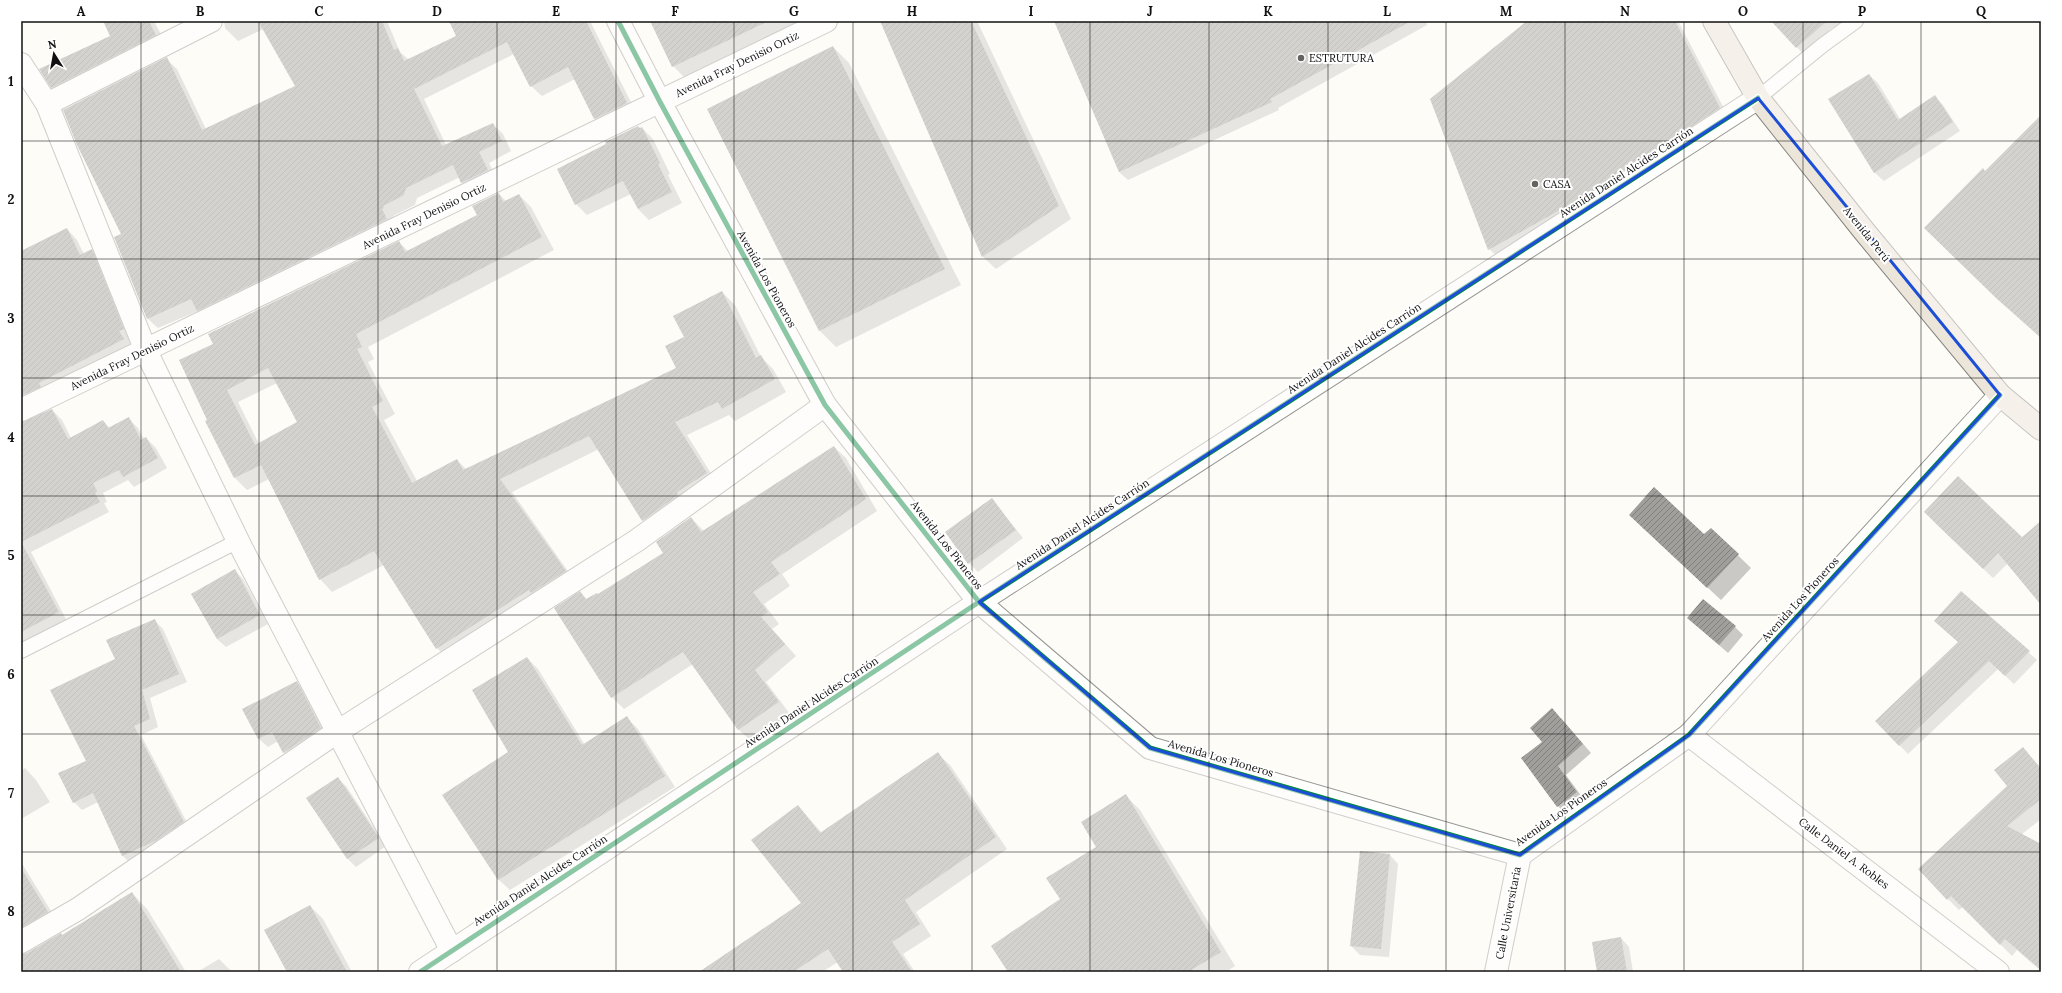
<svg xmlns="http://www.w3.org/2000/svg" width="2062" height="993" viewBox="0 0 2062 993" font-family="Lora,serif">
<defs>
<pattern id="building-hatch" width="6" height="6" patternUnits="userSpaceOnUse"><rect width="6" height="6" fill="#a19f9c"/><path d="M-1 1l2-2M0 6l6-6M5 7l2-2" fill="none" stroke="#82807e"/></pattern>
</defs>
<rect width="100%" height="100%" fill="#fdfcf7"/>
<!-- shadow -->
<g fill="#0003" fill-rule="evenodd">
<path d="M104,21h50l13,25 -103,53 -12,-12 60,-51z"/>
<path d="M224,21h49l1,3 -36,17 -13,-13z"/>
<path d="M296,21h91l13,31 9,8 49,-24 -8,-15h140l47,93 -32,15 -10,-10 -20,-40 -33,17 -11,-10 -17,-32 -90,45 22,46 47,-21 10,10 8,17 -22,12 9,18 -25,12 -11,-10 -2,-6 -43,21 -2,7 -22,11 1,2 -186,103 -10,-10 -40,17 -11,-10 -24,-84 43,-175 11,10 29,60 91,-42z"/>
<path d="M651,21h165l-130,58 -13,-13z"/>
<path d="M881,21h96l94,198 -75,50 -14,-13z"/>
<path d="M1055,21h371l1,4 -149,83 1,2 -151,70 -9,-8z"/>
<path d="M1529,21h149l50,95 -230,141 -9,-8z"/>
<path d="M1773,21h71l-15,9 2,4 -26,22z"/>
<path d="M833,47l16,16 112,222 -125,62 -16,-16 -111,-222z"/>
<path d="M1869,75l9,8 22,36 35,-22 8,8 17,26 -76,50 -9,-8 -45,-74z"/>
<path d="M642,128l11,11 17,35 -2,1 14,28 -33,17 -11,-11 -7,-15 -44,21 -11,-11z"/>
<path d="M499,194l7,7 13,-6 12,12 23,43 -186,97 6,12 -6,3 27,52 -11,6 33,61 40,-21 10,10 210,-101 8,-32 37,-45 13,13 26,52 12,12 13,23 -51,29 -6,-6 -42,20 32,51 -63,47 -13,-13 -44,-71 -87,43 65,92 -127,77 -13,-13 -53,-83 -52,27 -12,-13 -51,-100 -22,11 -12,-12 -28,-57h1l7,-77 184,-102 9,9 70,-35zM277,383l21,39 -39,22 -21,-42z"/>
<path d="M67,229l10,11 7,14 7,-4 11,10 31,79 -4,2 4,8 -112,64v-161z"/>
<path d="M52,410l10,10 9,18 32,-17 7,7 18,-10 10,10 6,11 2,-1 10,10 11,20 -33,19 -6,-7 -25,13 4,9 -3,1 5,9 -78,40 37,71 -47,29v-229z"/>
<path d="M834,447l12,11 31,53 -95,63 8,12 -26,18 15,20 -7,5 24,27 -30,26 24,32 -39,27 -12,-11 -46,-66 -69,45 -12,-12 -32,-104 7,7 11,-5 66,-42 27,-35 13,13z"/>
<path d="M992,500l31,38 -45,34 -9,-9z"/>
<path d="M1934,522l88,17 19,-17v81l-33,-40 -15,15z"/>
<path d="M1642,527l62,8 7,-6 40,39 -30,32z"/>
<path d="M234,570l9,9 25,45 -42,23 -9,-8 -25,-45z"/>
<path d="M1961,592l76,68 -23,24 -16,-15 -90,85 -32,-33 83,-78 -24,-22z"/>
<path d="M1688,618l47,9 8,8 -15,18z"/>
<path d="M154,620l9,9 24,53 -37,16 8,29 -17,8 50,95 -60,34 -8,-8 -25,-54 -16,8 -8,-8 42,-143z"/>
<path d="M527,658l11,11 47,76 42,-27 11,11 37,58 -165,103 -12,-11 12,-127z"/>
<path d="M296,682l9,8 24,46 -36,25 -9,-8 -6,-12 -10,6 -9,-8 -16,-29z"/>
<path d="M1561,718l30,35 -25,22 19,26 -19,14 -8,-9 -15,-64z"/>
<path d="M2023,748l18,20v51l-20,16 20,10v126l-24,-21 -5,6 -49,-49 -4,3 -11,-11 60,-113z"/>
<path d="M938,754l12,11 57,84 -91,63 15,24 -28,18 12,18h-71l-6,-10 -16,10h-122l102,-69 -4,-97 24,27z"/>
<path d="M25,768l11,12 14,22 -29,17v-48z"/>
<path d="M337,778l9,8 40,60 -30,21 -9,-9z"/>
<path d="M1126,796l14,14 95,156 -9,6h-216l87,-125z"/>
<path d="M1390,855l8,9 -9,93 -29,-2 -9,-9z"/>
<path d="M21,862l38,62 -38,19z"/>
<path d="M132,893l15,16 39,63h-165v-11z"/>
<path d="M310,906l13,13 29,53h-64z"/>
<path d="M1621,938l8,9 4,25h-35z"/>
<path d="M219,959l13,13h-35z"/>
</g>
<!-- building -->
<g fill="url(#building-hatch)" fill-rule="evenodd">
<path d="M103,21h46l7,14 -105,53 -12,-19 71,-33z"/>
<path d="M258,21h124l12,29 4,-2 6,13 52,-25 -7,-15h137l41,82 -33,16 -26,-52 -38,20 -23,-45 -93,47 28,57 51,-23 9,18 -23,11 9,18 -27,13 -8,-18 -47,23 -2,7 -21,11 1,2 -2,1 5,10 -190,92 -6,-12 -44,20 -33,-82 7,-3 -44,-89 -14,-35 104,-53 35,73 93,-44z"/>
<path d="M650,21h119l-97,46z"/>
<path d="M880,21h91l88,185 -77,51z"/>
<path d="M1054,21h357l-141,78 2,3 -153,70z"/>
<path d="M1527,21h148l45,87 -149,96 -83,46 -58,-151z"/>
<path d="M1771,21h56l-31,27z"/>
<path d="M833,46l112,223 -126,62 -112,-222z"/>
<path d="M1869,74l29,46 37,-25 18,27 -79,51 -46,-74z"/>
<path d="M2041,115v223l-45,-40 -72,-70 59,-60 2,3z"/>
<path d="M638,126l2,2 2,-1 18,36 -2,1 14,28 -34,17 -15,-28 -48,24 -18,-36 49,-25 -1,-2z"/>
<path d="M499,193l4,9 16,-8 23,43 -186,97 6,13 -5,2 26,52 -11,6 40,76 45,-24 6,11 213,-102 -11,-22 19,-9 -11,-21 49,-25 34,67 5,-3 14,24 -53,30 -4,-7 -43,20 32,51 -30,19 1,3 -36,26 -53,-85 -89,43 66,92 -35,22 -2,-3 -93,59 -62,-98 -55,29 -58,-115 -27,13 -29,-57 2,-1 -28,-60 34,-16 -5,-10 191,-93 6,11 72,-37 -5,-9zM268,368l29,54 -42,23 -28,-55z"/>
<path d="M67,228l13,27 12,-6 32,80 -5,2 5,8 -85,44 2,4 -20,9v-145z"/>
<path d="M52,409l16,30 35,-19 5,8 21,-11 12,23 5,-3 12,21 -35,19 -4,-7 -26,13 4,8 -2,2 5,9 -79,40 38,70 -38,20v-210z"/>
<path d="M834,446l32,53 -95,63 9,12 -27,18 15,20 -7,5 24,27 -30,26 24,32 -41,28 -55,-78 -72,46 -57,-90 26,-17 6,8 11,-6 1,1 65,-41 -7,-11 35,-25 10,15z"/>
<path d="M1958,476l64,61 19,-16v84l-43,-52 -15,16 -59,-57z"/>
<path d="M1654,487l50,47 7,-6 28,26 -32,34 -78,-73z"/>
<path d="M992,498l24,32 -48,34 -23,-32z"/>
<path d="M235,569l25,46 -43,24 -26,-45z"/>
<path d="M1961,591l69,60 -25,25 -16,-15 -90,85 -24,-25 83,-79 -24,-21z"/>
<path d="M1703,599l33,27 -17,19 -32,-27z"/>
<path d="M155,619l24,55 -37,16 8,29 -16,7 50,96 -29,19 -33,15 -29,-63 -20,10 -15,-30 28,-12 -36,-71 65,-31 -9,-19z"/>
<path d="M527,657l55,88 45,-29 38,60 -167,104 -56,-85 66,-43 -36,-62z"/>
<path d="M297,681l24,47 -38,25 -11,-21 -14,7 -16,-30z"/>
<path d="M1552,708l31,36 -25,22 19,26 -20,15 -36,-49 21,-16 -12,-14z"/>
<path d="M2023,747l18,22v30l-34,27 34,18v126l-36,-31 -5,6 -49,-49 -4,4 -29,-31 89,-83 -13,-16z"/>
<path d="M938,752l58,85 -91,63 15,24 -28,18 20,30h-69l-15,-23 -35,23h-94l102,-69 -50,-63 47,-35 22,28z"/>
<path d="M338,777l41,61 -32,21 -41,-61z"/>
<path d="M1126,794l95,158 -33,20h-180l-17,-26 69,-47 -14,-21 50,-31 -15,-25z"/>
<path d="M1360,851l30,3 -9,95 -31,-3z"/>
<path d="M21,868l27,44 -27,16z"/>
<path d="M132,892l49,80h-160v-18l6,-1 34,-20 1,2z"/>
<path d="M310,905l37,67h-60l-23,-42z"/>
<path d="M1621,937l6,35h-30l-5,-30z"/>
</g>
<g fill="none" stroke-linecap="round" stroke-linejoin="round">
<!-- service casing -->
<g stroke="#979795" stroke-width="16">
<g id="service">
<path d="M1758,98l65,-53 33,-24"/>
<path d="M21,651l217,-110"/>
</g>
</g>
<!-- minor casing -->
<g stroke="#979795" stroke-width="24">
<g id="minor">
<path d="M618,21l42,81 165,303 154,197 171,146 370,107 169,-120 311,-340"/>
<path d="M21,64l26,40 99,247 95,196 211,404"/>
<path d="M47,104l164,-83"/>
<path d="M21,410l805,-389"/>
<path d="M1689,735l309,237"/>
<path d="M21,942l57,-33 259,-177 299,-191 189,-136"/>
<path d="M420,972l559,-370 779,-504"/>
<path d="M1496,972l24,-117"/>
</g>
</g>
<!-- trunk casing -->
<g stroke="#858482" stroke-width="24">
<path id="trunk" d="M1714,21l44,77 106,133 136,164 41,34"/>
</g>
<!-- service -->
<use href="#service" stroke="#fffffe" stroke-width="14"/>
<!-- minor -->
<use href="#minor" stroke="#fffffe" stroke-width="22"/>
<!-- trunk -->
<use href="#trunk" stroke="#ece5da" stroke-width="22"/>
<!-- cycleway casing -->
<g stroke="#fff" stroke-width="8">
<g id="cycleway">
<path d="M618,21l42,81 165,303 154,197 171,146 370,107 169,-120 311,-340"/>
<path d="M420,972l559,-370 779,-504"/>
</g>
</g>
<!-- cycleway -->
<use href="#cycleway" stroke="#00873e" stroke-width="5"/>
</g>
<!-- marked area -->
<path d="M0 0H2062V993H0ZM1758,98l242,297 -311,340 -169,120 -370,-107 -171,-146z" fill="#fdfcf7" fill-opacity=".55" fill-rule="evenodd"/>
<path fill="none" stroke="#1d4ed8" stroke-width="3" stroke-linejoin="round" d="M1758,98l242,297 -311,340 -169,120 -370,-107 -171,-146z"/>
<!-- grid -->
<path fill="none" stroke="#111" stroke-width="1" stroke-opacity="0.55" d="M141,21v951M259,21v951M378,21v951M497,21v951M616,21v951M734,21v951M853,21v951M972,21v951M1090,21v951M1209,21v951M1328,21v951M1446,21v951M1565,21v951M1684,21v951M1803,21v951M1921,21v951M21,141h2020M21,259h2020M21,378h2020M21,496h2020M21,615h2020M21,734h2020M21,852h2020"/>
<!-- markers -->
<g fill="#646362" stroke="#fff" stroke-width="1.5">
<circle cx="1301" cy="58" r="4"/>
<circle cx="1535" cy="184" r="4"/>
</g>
<g text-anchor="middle" stroke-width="4" stroke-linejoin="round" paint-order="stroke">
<!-- poi labels -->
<g font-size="11" fill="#111" stroke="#fff" text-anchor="start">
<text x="1309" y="62">ESTRUTURA</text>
<text x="1543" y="188">CASA</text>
</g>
<!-- street labels -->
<g font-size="11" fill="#111" stroke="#fff">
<text transform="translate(737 64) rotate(-26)" y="4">Avenida Fray Denisio Ortiz</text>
<text transform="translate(1626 172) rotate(-33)" y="4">Avenida Daniel Alcides Carrión</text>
<text transform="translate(424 216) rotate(-26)" y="4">Avenida Fray Denisio Ortiz</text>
<text transform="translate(1867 234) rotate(51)" y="4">Avenida Perú</text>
<text transform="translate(767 279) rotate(61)" y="4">Avenida Los Pioneros</text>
<text transform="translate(1354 348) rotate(-33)" y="4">Avenida Daniel Alcides Carrión</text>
<text transform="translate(132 357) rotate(-26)" y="4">Avenida Fray Denisio Ortiz</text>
<text transform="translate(1082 524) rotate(-33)" y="4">Avenida Daniel Alcides Carrión</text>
<text transform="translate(947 545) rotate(52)" y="4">Avenida Los Pioneros</text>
<text transform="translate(1800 599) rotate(-48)" y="4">Avenida Los Pioneros</text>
<text transform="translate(811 702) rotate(-33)" y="4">Avenida Daniel Alcides Carrión</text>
<text transform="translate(1221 758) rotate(16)" y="4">Avenida Los Pioneros</text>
<text transform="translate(1561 812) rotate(-35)" y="4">Avenida Los Pioneros</text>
<text transform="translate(1844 853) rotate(37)" y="4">Calle Daniel A. Robles</text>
<text transform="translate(540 880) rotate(-33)" y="4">Avenida Daniel Alcides Carrión</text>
<text transform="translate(1508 913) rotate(-79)" y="4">Calle Universitaria</text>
</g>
</g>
<!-- border -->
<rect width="2062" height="993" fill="none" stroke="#ffffff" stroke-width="44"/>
<!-- north arrow -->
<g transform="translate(54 54) rotate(349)" stroke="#ffffff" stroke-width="3" paint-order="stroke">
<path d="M0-3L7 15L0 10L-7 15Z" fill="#111111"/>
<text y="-6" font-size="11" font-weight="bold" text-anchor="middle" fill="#111111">N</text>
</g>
<rect x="22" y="22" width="2018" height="949" fill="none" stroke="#111" stroke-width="1.5"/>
<g font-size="13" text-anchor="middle" font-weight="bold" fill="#111">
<text x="81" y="16">A</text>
<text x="200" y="16">B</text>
<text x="319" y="16">C</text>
<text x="437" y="16">D</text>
<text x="556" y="16">E</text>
<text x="675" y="16">F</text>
<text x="794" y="16">G</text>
<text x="912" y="16">H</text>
<text x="1031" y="16">I</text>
<text x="1150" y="16">J</text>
<text x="1268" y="16">K</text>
<text x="1387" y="16">L</text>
<text x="1506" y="16">M</text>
<text x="1625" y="16">N</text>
<text x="1743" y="16">O</text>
<text x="1862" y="16">P</text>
<text x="1981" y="16">Q</text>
<text x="11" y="86">1</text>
<text x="11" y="204">2</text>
<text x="11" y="323">3</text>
<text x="11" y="442">4</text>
<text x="11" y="560">5</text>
<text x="11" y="679">6</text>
<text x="11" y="798">7</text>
<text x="11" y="916">8</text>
</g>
</svg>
